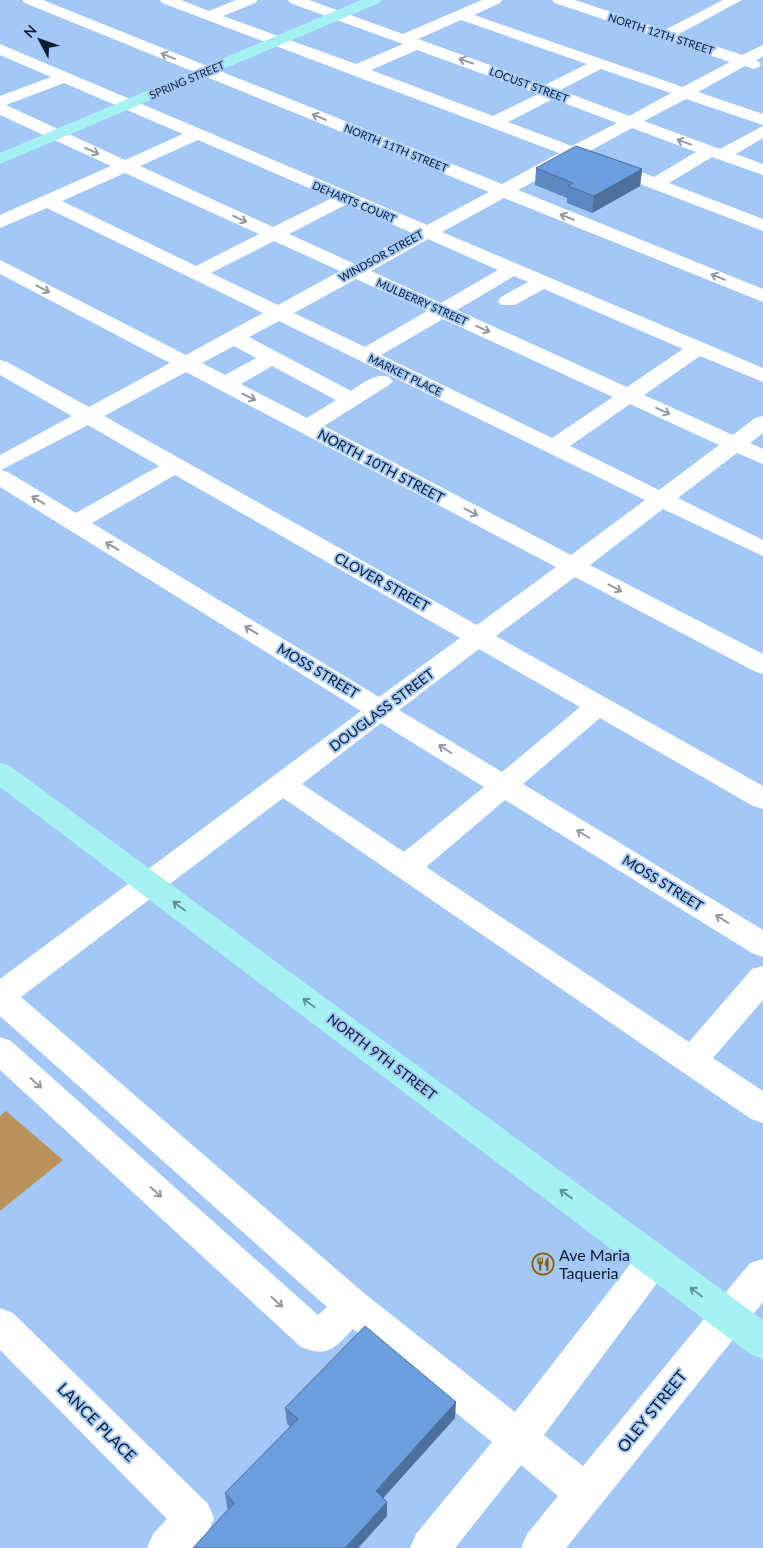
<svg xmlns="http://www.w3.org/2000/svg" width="763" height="1548" viewBox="0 0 763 1548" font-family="Lato,sans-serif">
<rect width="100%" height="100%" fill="#a3c8f8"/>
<!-- green -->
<path fill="#ba925c" d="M6,1111l57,49 -63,51v-95z"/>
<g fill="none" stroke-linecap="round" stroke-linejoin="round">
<!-- minor -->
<g fill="#fff" fill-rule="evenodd">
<path d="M22,0h21l459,184 57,-31 -397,-150 -2,-3h21l28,11 27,-11h22l-3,3 -32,13 133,48 47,-20 -113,-41 -2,-3h21l94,34 79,-34h20l-2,3 -26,12 209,72 47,-25 -175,-59 -3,-3h23l90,30 58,-30h19l-63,34 63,21 21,-10v11l-6,4 4,4 -2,3 -6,2 -8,-3 -47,26 65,22v11l-77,-26 -42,22 76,28 43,-23v12l-27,16 27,10v11l-51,-18 -43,26 94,36v12l-188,-72 -57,31 245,99v13l-259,-104 -62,34 321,136v14l-63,-26 -56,39 89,40 22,-17 8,-2v17l-13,10 13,6v15l-26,-11 -59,45 85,42v16l-100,-47 -73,56 173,89v20l-9,-3 -179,-94 -79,59 267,150v23l-10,-3 -153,-88 -77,66 240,146v27l-11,-4 -247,-153 -79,67 263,175 63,-73 11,-3v34l-50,58 50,33v32l-12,-4 -468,-321 -262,199 344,297 150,118 127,-163 12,-5 12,5 6,11 -6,11 -122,164 39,31 167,-203 13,-4v43l-197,246h-45l6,-14 31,-38 -37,-31 -66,83h-45l6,-14 76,-92 -139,-113c-18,19 -25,29 -52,18l-301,-277v-33l11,4 307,274 9,-8 -327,-291v-37l361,-268 -361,-224v-32l72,-39 -72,-41v-15l7,2 82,45 81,-44 -170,-89v-14l186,95 77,-42 -216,-105 -47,20v-13l111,-49 -111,-51v-19l51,-19 -51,-22v-11l427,181 62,-33 -464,-189zM461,20l126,44 -42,21 -127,-46zM417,50l121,44 -45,22 -122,-46zM601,69l70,24 -42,23 -69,-26zM64,83l119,51 -58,26 -119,-55zM553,99l64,24 -45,23 -64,-24zM632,128l64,24 -42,25 -66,-25zM198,140l134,58 -59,29 -133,-61zM125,173l134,61 -63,32 -134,-65zM347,204l65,29 -57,31 -66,-30zM428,239l70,31 -57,33 -70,-32zM274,241l66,30 -62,34 -67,-32zM514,276l14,6 -27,15 -3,4 3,4h14l29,-16 139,60 -56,38 -170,-77zM356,279l71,32 -62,36 -71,-34zM443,319l170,78 -61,41 -171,-83zM279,321l366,179 -74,55 -247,-129 65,-41 4,-4 -4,-4c-14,-4 -26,6 -38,14l-102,-54zM234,346l22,12 -31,17 -23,-12zM272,366l64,34 -29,18 -66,-34zM186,372l370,195 -79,58 -373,-209zM630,404l89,41 -60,45 -89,-44zM88,425l71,41 -83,47 -68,-41 -7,-2zM175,475l285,163 -81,59 -287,-174zM479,649l101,58 -78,65 -103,-62zM381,723l103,64 -80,65 -102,-68z"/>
<path d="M0,1308l13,5 195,191 6,14 -6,14 -14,16h-47l6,-14 14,-15 -167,-169z"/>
</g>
<!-- major -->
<g fill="#a6f2f2" fill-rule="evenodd">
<path d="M361,0h21l-3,3 -379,161v-11z"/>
<path d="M0,763l10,3 753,554v39l-13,-5 -750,-567z"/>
</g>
</g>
<!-- wall -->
<g fill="#5d89c0">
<path d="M536,168l106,1 -2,17 -48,27 -25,-10v-5l-32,-13z"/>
<path d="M285,1408l170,10 -72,80 4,18 -29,32h-165l36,-39 -2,-1 -2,-15 65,-66 -3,-4z"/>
</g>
<!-- shaded-wall -->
<g fill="#4c6f9c">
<path d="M642,169l-2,17 -48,27 2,-17z"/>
<path d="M456,1402l-1,16 -79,88v-15z"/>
<path d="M387,1502v14l-29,32h-13z"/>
</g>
<!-- building -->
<g fill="#6c9fdf" stroke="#4c6f9c">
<path d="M576,146l66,23 -48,27 -26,-10 5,-3 -37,-15z"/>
<path d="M365,1326l91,76 -80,89 11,11 -42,46h-152l41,-45 -9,-10 73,-74 -13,-11z"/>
</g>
<!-- one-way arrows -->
<defs><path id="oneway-shaft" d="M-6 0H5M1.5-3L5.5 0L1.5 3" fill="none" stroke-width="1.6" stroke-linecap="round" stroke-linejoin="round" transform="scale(1.25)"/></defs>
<g stroke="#9199a3">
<use href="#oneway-shaft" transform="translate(168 56) rotate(-158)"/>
<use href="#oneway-shaft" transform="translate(466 61) rotate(-160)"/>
<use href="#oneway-shaft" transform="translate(319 117) rotate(-158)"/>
<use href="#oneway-shaft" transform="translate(684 142) rotate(-160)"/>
<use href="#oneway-shaft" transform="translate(92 151) rotate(25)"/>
<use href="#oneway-shaft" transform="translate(567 217) rotate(-158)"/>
<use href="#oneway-shaft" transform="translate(240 219) rotate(25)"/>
<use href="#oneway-shaft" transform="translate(718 277) rotate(-158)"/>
<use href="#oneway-shaft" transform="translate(43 289) rotate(28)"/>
<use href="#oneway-shaft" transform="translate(483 329) rotate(24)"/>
<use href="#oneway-shaft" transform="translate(249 397) rotate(27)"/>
<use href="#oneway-shaft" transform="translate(663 411) rotate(25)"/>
<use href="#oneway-shaft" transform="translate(38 500) rotate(-149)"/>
<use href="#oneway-shaft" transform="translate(471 512) rotate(28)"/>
<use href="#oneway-shaft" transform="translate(112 546) rotate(-149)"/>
<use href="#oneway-shaft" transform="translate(615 588) rotate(28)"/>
<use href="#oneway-shaft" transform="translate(251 630) rotate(-149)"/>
<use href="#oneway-shaft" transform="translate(445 749) rotate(-148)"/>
<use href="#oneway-shaft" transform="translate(583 834) rotate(-148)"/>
<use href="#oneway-shaft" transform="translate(722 919) rotate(-148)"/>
<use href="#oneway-shaft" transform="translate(36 1083) rotate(42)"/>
<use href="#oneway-shaft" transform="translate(156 1192) rotate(42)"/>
<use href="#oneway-shaft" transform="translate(277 1302) rotate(42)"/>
</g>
<g stroke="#60929c">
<use href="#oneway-shaft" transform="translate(179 906) rotate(-143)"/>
<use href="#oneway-shaft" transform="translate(309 1003) rotate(-143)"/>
<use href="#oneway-shaft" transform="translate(566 1194) rotate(-143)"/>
<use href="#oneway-shaft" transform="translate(696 1292) rotate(-143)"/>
</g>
<!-- icons -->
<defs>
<g id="restaurant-ring" transform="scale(1.125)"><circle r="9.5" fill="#a3c8f8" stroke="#8c5d04" stroke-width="1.5"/><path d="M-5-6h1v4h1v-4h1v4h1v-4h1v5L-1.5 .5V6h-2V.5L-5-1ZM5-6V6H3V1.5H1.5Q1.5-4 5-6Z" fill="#8c5d04"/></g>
</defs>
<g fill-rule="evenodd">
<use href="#restaurant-ring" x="543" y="1264"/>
</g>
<g text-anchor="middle" stroke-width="4" stroke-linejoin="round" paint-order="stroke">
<!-- far-street labels -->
<g font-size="11" fill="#0a1c32" stroke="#a3c8f8">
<text transform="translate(661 34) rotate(18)" y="4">NORTH 12TH STREET</text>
<text transform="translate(187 80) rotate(-23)" y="4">SPRING STREET</text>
<text transform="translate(529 85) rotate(20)" y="4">LOCUST STREET</text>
<text transform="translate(396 148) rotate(22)" y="4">NORTH 11TH STREET</text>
<text transform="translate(354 202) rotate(23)" y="4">DEHARTS COURT</text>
<text transform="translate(381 256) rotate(-29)" y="4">WINDSOR STREET</text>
<text transform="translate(422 302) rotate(24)" y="4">MULBERRY STREET</text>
<text transform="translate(405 375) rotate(26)" y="4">MARKET PLACE</text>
</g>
<!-- street labels -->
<g font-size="14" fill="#0a1c32" stroke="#a3c8f8">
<text transform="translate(381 466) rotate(28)" y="5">NORTH 10TH STREET</text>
<text transform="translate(382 582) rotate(29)" y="5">CLOVER STREET</text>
<text transform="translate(318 671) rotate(31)" y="5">MOSS STREET</text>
<text transform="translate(382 710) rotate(-37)" y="5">DOUGLASS STREET</text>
<text transform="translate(663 883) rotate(32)" y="5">MOSS STREET</text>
<text transform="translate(382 1057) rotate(37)" y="5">NORTH 9TH STREET</text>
</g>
<!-- near-poi labels -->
<g font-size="16" fill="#0a1c32" stroke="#a3c8f8" text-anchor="start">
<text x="559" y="1261">Ave Maria<tspan x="559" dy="18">Taqueria</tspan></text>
</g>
<!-- near-street labels -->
<g font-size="16" fill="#0a1c32" stroke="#a3c8f8">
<text transform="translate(652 1411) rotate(-51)" y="6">OLEY STREET</text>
<text transform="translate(97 1422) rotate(45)" y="6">LANCE PLACE</text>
</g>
</g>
<!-- north arrow -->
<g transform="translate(40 40) rotate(311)" stroke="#a3c8f8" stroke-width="4" paint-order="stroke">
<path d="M0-4L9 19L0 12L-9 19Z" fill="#0a1c32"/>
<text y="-8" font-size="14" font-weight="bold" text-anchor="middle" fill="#0a1c32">N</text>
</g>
</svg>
